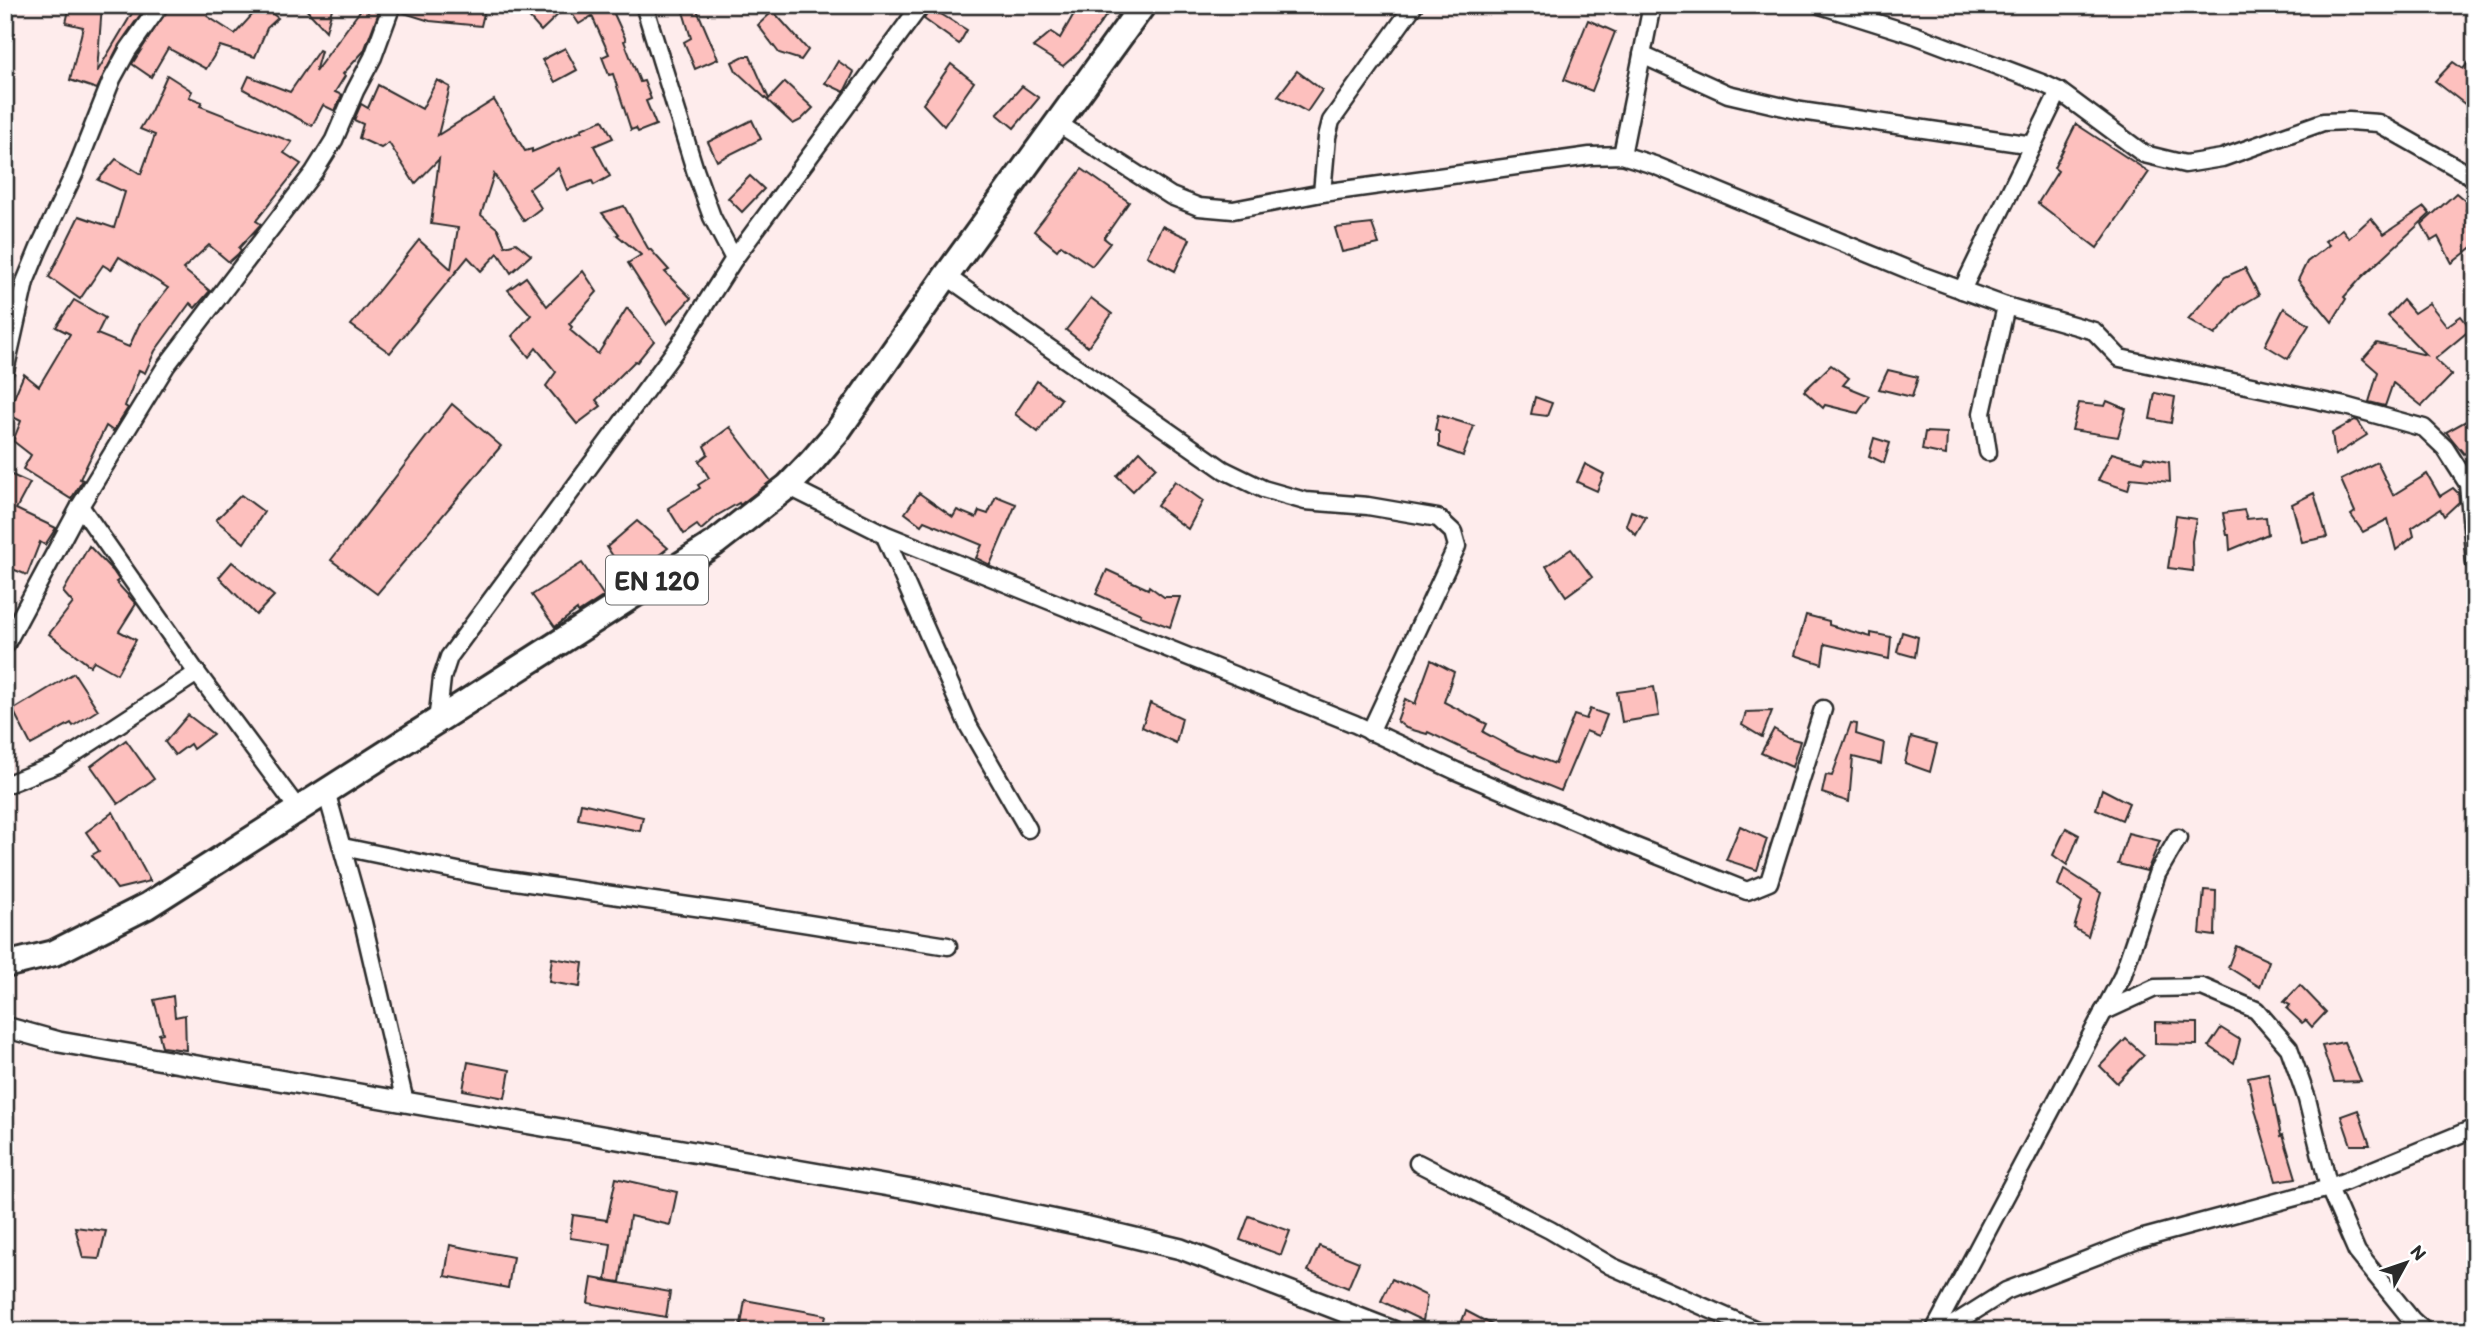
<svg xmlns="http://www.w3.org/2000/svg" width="2480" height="1336" viewBox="0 0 2480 1336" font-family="Itim,sans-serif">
<rect width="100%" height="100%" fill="#feecec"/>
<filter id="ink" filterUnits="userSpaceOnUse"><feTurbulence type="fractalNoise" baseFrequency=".0143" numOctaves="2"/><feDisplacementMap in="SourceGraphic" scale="14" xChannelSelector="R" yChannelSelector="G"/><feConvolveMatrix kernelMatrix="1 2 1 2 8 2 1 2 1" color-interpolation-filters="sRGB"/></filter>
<g filter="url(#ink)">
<!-- building -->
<g fill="#fdc0be" stroke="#2b2b2b" stroke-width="2">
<path d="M70,5h32l-5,67 40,-67h10l-28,40 -22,44 -27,-9 13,-53 -17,-4z"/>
<path d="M170,5h45l-8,11 28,18 26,-29 17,13 -11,10 -12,29 -35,-11 -14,23 -38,-21 -17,29 -19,-13z"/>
<path d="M302,5h31l-7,26z"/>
<path d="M373,5l7,4 -16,42 -21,23 2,2 -10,16 7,3 -7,16 -12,-6 -11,21 -69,-37 6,-13 41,16 29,-42 2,1 -6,21 47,-64 6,4z"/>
<path d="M402,5h84l-5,21 -51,-5 -29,-9z"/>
<path d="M518,5h92l16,35 -2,1 16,41 4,-1 7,18 -5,2 10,24 -18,7 -2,-4 -5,2 -18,-56 -4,1 -7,-18 7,-3 -17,-38 -13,8 -12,-18 -26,25z"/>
<path d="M681,5h14l23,54 -23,10 -11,-27 7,-4z"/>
<path d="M1079,5h35l-35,47 -16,14 -30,-19 18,-15 9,6z"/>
<path d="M931,8l36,22 -8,14 -35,-25z"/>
<path d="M773,11l35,39 -7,10 -22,-7 -21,-28z"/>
<path d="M1588,20l27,12 -23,59 -28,-11z"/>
<path d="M565,48l12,22 -22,12 -13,-22z"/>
<path d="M2475,55v57l-40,-31 18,-19 10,7z"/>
<path d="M744,56h6l19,43 16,-17 28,26 -12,12 -8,4 -57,-53 -4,-9z"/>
<path d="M838,61l16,11 -10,20 -19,-9z"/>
<path d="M951,64l23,18 -30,44 -21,-22z"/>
<path d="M1297,71l25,19 -15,22 -29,-16z"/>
<path d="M167,75l25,16 -3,6 13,5 -2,4 92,36 -8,11 17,11 -45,57 5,3 -22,24 2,2 -3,4 -9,8 -20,-17 -26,24 27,22 -15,17 -5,-5 -35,48 -10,22 -6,-3 -14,36 3,2 -15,23 -7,-5 -26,53 3,1 -12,19 -48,-30 8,-14 -18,-14 8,-20 -14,-7 17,-40 15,12 31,-52 -14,-7 18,-27 31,18 -8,16 32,13 10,-22 29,-37 -49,-31 -8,13 -8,-5 -23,34 -31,-22 30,-61 35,12 11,-36 -27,-12 18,-21 25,15 14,-39 -15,-6 11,-18z"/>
<path d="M437,80l13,7 -12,48 56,-35 31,51 7,-2v3l50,-21 -1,-2 22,-9 10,18 -19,8 16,30 -16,9 -2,-4 -25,9 -9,-22 -29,21 12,19 -17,13 -30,-47 -13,41 17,14 7,17 11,-3 15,12 -20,18 -13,-20 -17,18 -13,-14 -78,96 -39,-28 68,-85 32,29 7,-41 -27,-4 8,-65 -24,25 -26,-41 -8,5 -22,-10 4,-14 -9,-4 7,-16 7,4 10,-23 44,24z"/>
<path d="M1022,86l17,12 -25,30 -17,-14z"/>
<path d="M752,120l9,19 -44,22 -9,-19z"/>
<path d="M2076,124l73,48 -52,76 -59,-45 20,-32 -4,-3z"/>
<path d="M1082,169l47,33 -25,36 6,5 -18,23 -31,-21 -4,5 -23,-19z"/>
<path d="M750,176l14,13 -22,23 -14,-14z"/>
<path d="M2456,193l14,12 -4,5 9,8v27l-23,18 -14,-26 -7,4 -9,-17z"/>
<path d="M624,206l25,44 1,-1 19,21 -4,2 26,26 -24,26 -39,-61 13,-8 -24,-20 2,-1 -17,-21z"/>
<path d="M2424,207l6,7 -68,63 -18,20 2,2 -14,23 -34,-42 9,-18 22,-17 -4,-4 17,-12 7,9 22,-20 13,16z"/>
<path d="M1372,224l7,20 -37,8 -7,-24z"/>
<path d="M1162,226l28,13 -15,32 -28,-15z"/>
<path d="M2245,268l14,27 -20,12 -24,28 -27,-16 37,-42z"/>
<path d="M583,271l14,21 -28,32 3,3 -2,3 28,24 29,-46 27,33 -17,21 -2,-1 -39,39 5,6 -24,18 -31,-38 10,-14 -20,-24 -7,9 -17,-21 19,-21 -23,-25 18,-13 21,29z"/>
<path d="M1091,298l21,16 -24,33 -22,-17z"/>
<path d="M2403,300l11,13 15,-10 18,23 14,-10 10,13 -36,30 17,16 -30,31 -29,-23 -8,23 -16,-4 9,-30 -15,-13 14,-16 49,12 -38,-39z"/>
<path d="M2284,308l25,17 -21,34 -23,-14z"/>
<path d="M1831,365l18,13 -6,7 27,11 -12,17 -33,-8 -2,3 -19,-17z"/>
<path d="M1888,370l30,7 -6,20 -33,-8z"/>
<path d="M1037,381l24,18 -23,33 -23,-18z"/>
<path d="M2155,393l20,4 -4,26 -21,-4z"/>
<path d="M1535,397l17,6 -5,13 -16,-2z"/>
<path d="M2107,401l19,8 -8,28 -46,-7 7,-27 26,3z"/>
<path d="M452,404l49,42 -124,148 -46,-34z"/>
<path d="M1438,415l36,11 -11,30 -24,-9v-15l-4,-2z"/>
<path d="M2475,416v30l-11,8 -18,-22z"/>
<path d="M2355,420l3,1 9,14 -32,20 -3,-22z"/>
<path d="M730,427l41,54 -31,24 -1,-2 -21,12 -17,15 -4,-5 -13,9 -16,-26 32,-20 -2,-3 11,-7 -10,-17 9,-7 -4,-8z"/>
<path d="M1925,432l22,1 -1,22 -24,-5z"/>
<path d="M1874,438l16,5 -6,20 -15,-7z"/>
<path d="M1140,451l16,16 -23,24 -16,-15z"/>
<path d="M2112,453l31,9 1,-5 25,5 1,20 -39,-4 -3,12 -30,-10z"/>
<path d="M2377,462l16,33 34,-21 13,22 13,-8 5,5 1,9 -15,14 -4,-7 -28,19 2,8 -18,14 -8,-31 -25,13 -12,-17 4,-3 -14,-32z"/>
<path d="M1585,464l19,10 -7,17 -20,-9z"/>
<path d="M5,472l25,11 -14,26 40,19 -11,17 -5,-3 -13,33 -22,-9z"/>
<path d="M1175,481l28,20 -15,28 -31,-23z"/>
<path d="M919,493l34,24 4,-7 19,8 3,-7 9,3 8,-18 20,8 -26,61 -14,-7 6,-13 -58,-24 -3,4 -16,-12z"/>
<path d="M2314,493l13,44 -25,5 -10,-38z"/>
<path d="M241,495l23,17 -20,31 -28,-23z"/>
<path d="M2244,510l3,9 19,-2 2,17 -38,16 -1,-15h-2l-4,-22z"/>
<path d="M1631,511l15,6 -10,18 -10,-10z"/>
<path d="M2176,516l20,3 -4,22 1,30 -25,-3z"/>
<path d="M637,521l31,27 -40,31 -21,-32z"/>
<path d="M89,546l24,25 6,9 -3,2 20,22 -17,27 17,9 -19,34 -23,-13 -4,5 -41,-32 24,-31 -10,-11z"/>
<path d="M1571,549l21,28 -26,19 -20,-30z"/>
<path d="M232,562l42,34 -18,19 -37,-38z"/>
<path d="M582,563l22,33 -26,17 -1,-3 -22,17 -23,-32z"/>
<path d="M1107,570l41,19 1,-3 15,11h16l-10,30 -30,-11 1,-2 -45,-20z"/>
<path d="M1806,615l23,6v4l42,12v-4l20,4 -2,22 -64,-15 -3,20 -27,-9z"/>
<path d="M1902,632l16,5 -3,20 -18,-5z"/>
<path d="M1431,660l23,12 -10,30 43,22 -4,8 32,17 40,15 19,-49 12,4 4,-10 17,6 -8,21 -13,-5 -25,60 -59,-24 -74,-35 -1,2 -21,-6 -9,-7 8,-22 10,5z"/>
<path d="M74,673l24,37 -25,16 -2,-3 -40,22 -18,-35z"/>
<path d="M1654,687l5,29 -37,6 -5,-30z"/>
<path d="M1150,703l32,15 -6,25 -34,-16z"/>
<path d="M1772,711l-10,26 -20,-12 4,-13z"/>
<path d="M188,715l25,19 -20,15 -3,-5 -15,11 -10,-13z"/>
<path d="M1851,723l6,1 -1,10 28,9 -3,21 -28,-7 -4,45 -27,-9 4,-18 6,1z"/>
<path d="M1774,729l15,9 11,3 -8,26 -31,-14z"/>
<path d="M1911,737l26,7 -7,28 -25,-9z"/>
<path d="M126,740l28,39 -36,25 -27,-38z"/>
<path d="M2102,789l27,14 -7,17 -26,-11z"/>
<path d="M581,803l62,14 -3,14 -62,-12z"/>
<path d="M113,812l37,69 -33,8 -25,-34 7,-4 -13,-19z"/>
<path d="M1740,826l27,13 -10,31 -31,-10z"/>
<path d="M2066,828l13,7 -12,30 -14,-10z"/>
<path d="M2128,833l32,8 -13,30 -29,-7z"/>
<path d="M2064,869l37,24 -13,43 -14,-8 8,-26 -24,-17z"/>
<path d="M2204,890l12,1 -1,45 -15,-2z"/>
<path d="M2236,946l33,15 -9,26 -32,-20z"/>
<path d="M552,958l31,5 -3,24 -31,-5z"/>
<path d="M2300,985l26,27 -14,15 -6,-7 -4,3 -15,-14 3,-4 -6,-3z"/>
<path d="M173,996l2,21 10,-2 1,35 -24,-3 -3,-13 4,-1 -9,-33z"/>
<path d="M2155,1022l42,1v22l-42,-1z"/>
<path d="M2221,1028l19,12 -6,23 -25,-17z"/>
<path d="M2126,1039l18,16 -27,28 -17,-17z"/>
<path d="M2344,1042l17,39 -27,1 -12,-36z"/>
<path d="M468,1062l42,8 -5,28 -42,-8z"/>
<path d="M2268,1073l13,63 2,-1 13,43 -20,3 -20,-68 -8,-36z"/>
<path d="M2358,1110l12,35h-19l-10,-29z"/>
<path d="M616,1178l61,14 -7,33 -40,-9 -10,66 -14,-2 5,-36 -41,-6 3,-23 34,5z"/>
<path d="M1249,1216l41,15 -9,24 -41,-15z"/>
<path d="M75,1227l31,4 -7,28 -16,-1z"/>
<path d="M450,1245l63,12 -5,31 -63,-12z"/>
<path d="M1319,1246l40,16 -11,26 -40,-17z"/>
<path d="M592,1278l78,14 -4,25 -78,-14z"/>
<path d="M1392,1279l35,17 -4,25 -42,-20z"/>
<path d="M745,1300l81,15 -3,16h-83z"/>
<path d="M1466,1311l38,20h-46z"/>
</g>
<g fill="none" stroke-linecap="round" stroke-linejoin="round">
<!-- minor casing -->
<g stroke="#2b2b2b" stroke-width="21">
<g id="minor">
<path d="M644,5l51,165 17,47 22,42"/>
<path d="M1820,5l95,30 127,48 17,8 85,63 41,10 37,-6 101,-36 26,-1 29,2 97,55"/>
<path d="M1642,55l86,39 73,17 232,34"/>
<path d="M1059,124l112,72 28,11 34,3 89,-17 268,-37 32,-1 32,10 267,110 85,31 88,25 26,27 225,48 79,22 21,20 23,36 7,79"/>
<path d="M1622,155l30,-150"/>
<path d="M1322,193l5,-56 4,-16 83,-116"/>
<path d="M946,276l278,194 39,19 42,12 63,5 70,12 15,14 4,14 -87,186"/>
<path d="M1962,290l97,-199"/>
<path d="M5,371l20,-89 14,-34 36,-76 37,-93 16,-29 32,-45"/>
<path d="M1988,452l-6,-39 24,-107"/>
<path d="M788,486l96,48 471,190 101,47 158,67 133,53 22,-9 54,-173"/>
<path d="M80,506l117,167 101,136"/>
<path d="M884,534l84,191 60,104"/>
<path d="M5,646l75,-140 86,-140 148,-194 20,-32 21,-49 18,-34 19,-52"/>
<path d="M437,722l5,-44 7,-21 231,-313 54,-85 187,-254"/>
<path d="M5,785l53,-21 139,-91"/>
<path d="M326,791l37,131 42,180"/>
<path d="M343,847l144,30 278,40 183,29"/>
<path d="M2103,1012l52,-24 47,-1 54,23 33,38 18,51 22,89 28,64 55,68 12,11"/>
<path d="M1418,1163l132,67 61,36 148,65"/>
<path d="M1934,1331l188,-354 35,-103 21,-36"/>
<path d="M1943,1331l63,-40 134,-52 189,-51 146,-60"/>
</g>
</g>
<!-- tertiary casing -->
<g stroke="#2b2b2b" stroke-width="24">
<path id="tertiary" d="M5,1027l54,15 853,148 173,36 96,23 212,82"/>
</g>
<!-- primary casing -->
<g stroke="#2b2b2b" stroke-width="30">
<path id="primary" d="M5,965l49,-12 93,-47 568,-363 73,-57 24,-25 25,-29 109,-156 197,-271"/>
</g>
<!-- minor -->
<use href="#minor" stroke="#fff" stroke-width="16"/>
<!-- tertiary -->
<use href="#tertiary" stroke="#fff" stroke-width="19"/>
<!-- primary -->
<use href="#primary" stroke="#fff" stroke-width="24"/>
</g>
</g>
<g text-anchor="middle" stroke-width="5" stroke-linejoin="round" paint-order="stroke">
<!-- shield labels -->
<rect fill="#fff" stroke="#6b6b6b" stroke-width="2" x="606" y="555.5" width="102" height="49" rx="5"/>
<g font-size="28" font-weight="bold" fill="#2b2b2b">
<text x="657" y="590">EN 120</text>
</g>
</g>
<!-- margin -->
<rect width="2480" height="1336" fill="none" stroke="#fff" stroke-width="28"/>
<rect x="14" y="14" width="2452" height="1308" fill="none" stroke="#2b2b2b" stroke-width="2.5" filter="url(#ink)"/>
<!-- north arrow -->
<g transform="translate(2406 1263) rotate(50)" stroke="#ffffff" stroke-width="5" paint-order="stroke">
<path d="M0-5L12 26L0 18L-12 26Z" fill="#2b2b2b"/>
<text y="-10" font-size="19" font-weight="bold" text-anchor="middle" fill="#2b2b2b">N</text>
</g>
</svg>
